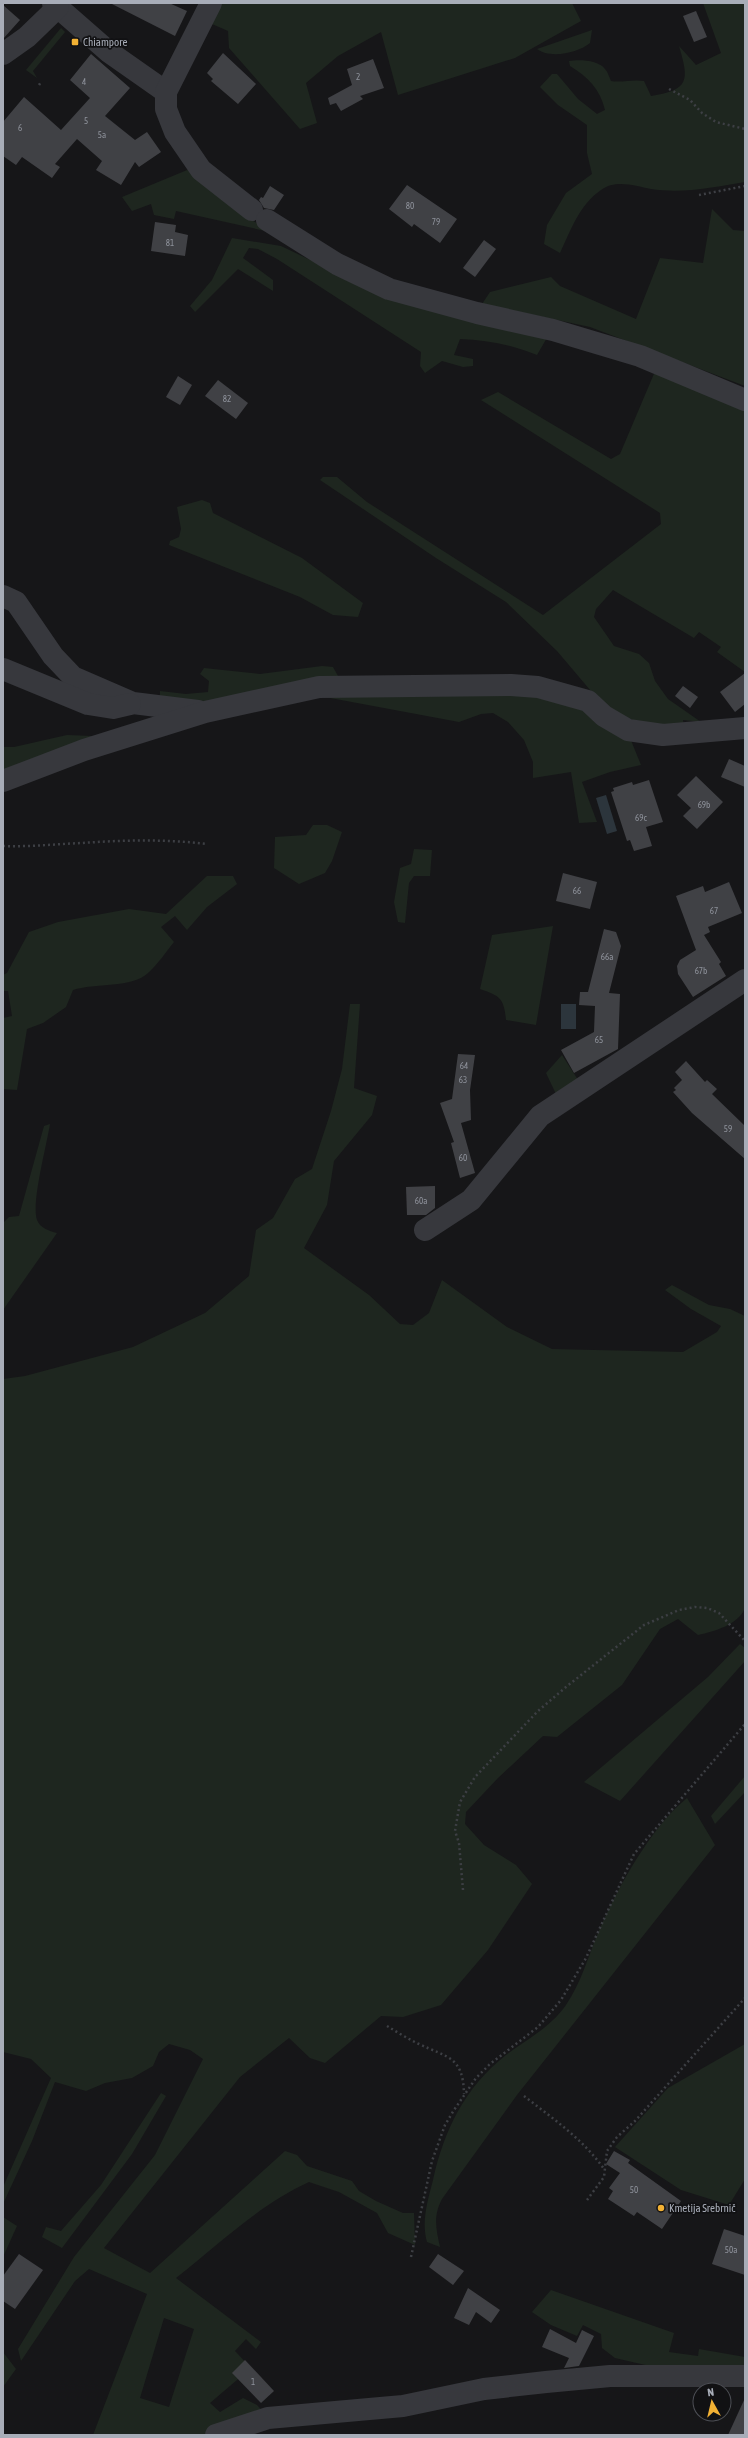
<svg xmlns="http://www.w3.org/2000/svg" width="748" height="2438" viewBox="0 0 748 2438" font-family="'Asap Condensed',sans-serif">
<rect width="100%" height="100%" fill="#161618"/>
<!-- green -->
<g fill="#1e261f" fill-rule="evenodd">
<path d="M221,3h351l9,18 -66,37 -117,37 -17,-63 -43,24 -32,27 11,40 -17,6 -71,-81 -1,-17 -16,-7z"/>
<path d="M703,3h42v179c-31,5 -62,12 -94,7 -16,-3 -35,-10 -50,1 -22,15 -30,40 -41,63l-16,-9 3,-19 19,-32 26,-19 -5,-21v-28l-29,-20 -18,-18 12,-13h5l21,25 19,15 8,-4c-5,-21 -17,-33 -35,-44l-1,-5c10,-2 30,-1 36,8 3,3 4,8 6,12 11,2 21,-2 33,0l7,15c39,-6 38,-16 28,-50l17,19 25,-12z"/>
<path d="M61,28l4,4 -32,39 4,7 -11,-8z"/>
<path d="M592,30l-2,13c-12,10 -40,16 -53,6z"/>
<path d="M192,168l48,44 30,20 -94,-21 -2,8 -20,-4 -3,-11 -19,7 -10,-14z"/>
<path d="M712,209l21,21 12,1v155l-155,-59 -108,-23 8,-12 61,-15 9,9 76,33 24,-61 43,5z"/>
<path d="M232,238l49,8 109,52 158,38 -11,19c-25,-10 -50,-15 -77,-16l-6,16 19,4v7l-10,1 -21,-6 -17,12 -5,-7 1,-14 -144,-93 -19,-10 -9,-1 -6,10 30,22v11l-35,-22 -43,43 -5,-6 22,-26z"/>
<path d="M656,369l89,35v268l-28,-20 4,-5 -22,-15 -5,6 -81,-48 -17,19 -2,8 20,29 25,8 10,9 6,18 13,18 33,23 -18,-2 1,7 -41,-3 -36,-14 -50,-59 -51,-49 -70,-44 -116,-78 3,-3h14l30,25 176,113 118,-91 -1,-11 -179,-113 17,-8 113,67 9,-5z"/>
<path d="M202,500l8,3 3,10 89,45 61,45 -5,14 -25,-2 -33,-18 -131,-52 1,-4 9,-4 2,-8 -4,-22z"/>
<path d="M322,666l11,1 5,9 -117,24 -27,3 -34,-5v-7l26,3 22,-2 1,-11 -9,-7 4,-6 56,6z"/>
<path d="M555,695l73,38 13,32 -31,7 -28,10 15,40 -18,1 -8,-51 -38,6v-16l-9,-22 -16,-18 -15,-9 -12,1 -22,8 -134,-25z"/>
<path d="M67,735l25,1 -1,3 -88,35v-27h11z"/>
<path d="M313,825h14l15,7 -10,29 -7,12 -26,11 -25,-16 1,-31 31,-2z"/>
<path d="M414,849l18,1 -2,26h-16l-5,7 -4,40 -7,-1 -4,-20 6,-34 11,-4z"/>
<path d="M207,876h26l4,8 -30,23 -20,23 -12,-14 -14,11 13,15c-8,10 -16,22 -26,31 -15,15 -54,10 -75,17l-7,17 -23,16 -16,6 -10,61 -14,-1v-71l9,-2 -4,-25h-5v-16l4,-2 22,-41 29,-10 71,-13 37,5z"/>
<path d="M553,926l-17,99 -30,-5c-2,-22 -6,-24 -26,-31l12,-54z"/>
<path d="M350,1004h10l-6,84 23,8 -5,19 -38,46 -7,44 -23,43 65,47 31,29 13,1 16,-12 13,-33 65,47 45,22 131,3 34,-20 4,-6 -30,-17 -26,-19 7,-5 37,20 21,4 15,7v292c-7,17 -30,23 -47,27l-20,-16 -18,10 -38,56 -65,52 -14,-1 -45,42 -32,34 -1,12 19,21 32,20 16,19 -44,66 -47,55 -38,12 -22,-1 -56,47 -15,-5 -21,-20 -49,39 -136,171 46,25 135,-122 12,4 10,11 45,15 7,10 17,10 27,12h11l1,32 -27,-12 -11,-20 -38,-21 -30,-10c-49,22 -91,63 -133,96l85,64 -5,7 -10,-10 -11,12 16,17 -41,35 10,9 23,-14 14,7 14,15 -44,15h-134l54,-141 -58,-25 -14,12 -54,80 -3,-12 56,-92 81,-102 48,-96 -13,-9 -21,-6 -10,8 -6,14 -21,12 -27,5 -19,8 -31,-9 -23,59 -29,63v-17l48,-109 -20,-19 -28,-7v-673l22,-3 108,-29 72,-34 44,-37 7,-46 17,-12 22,-39 17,-10 19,-58 11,-42zM164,2318l30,11 -25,78 -29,-9z"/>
<path d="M562,1055l16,25 -22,14 -10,-21z"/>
<path d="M50,1124c-3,20 -19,79 -13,96 3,8 12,11 20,13l-54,77v-87l6,-6 10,-1 25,-90z"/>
<path d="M740,1644l5,4v13l-125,140 -36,-19 124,-105z"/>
<path d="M745,1776v16l-30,32 -4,-8z"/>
<path d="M687,1798l28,47 -198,250 -75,104c-9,17 -6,30 -2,48l-13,-5c-6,-21 1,-42 6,-62 11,-50 32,-93 73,-125 21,-16 45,-28 60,-50 15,-22 22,-48 32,-72 19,-44 52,-105 89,-135z"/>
<path d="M745,2044v135l-16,26 -48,-15 -66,-43 53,-59z"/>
<path d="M161,2093l5,3 -34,58 -70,94 -20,-11 4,-10 15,4 40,-46z"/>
<path d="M3,2217l14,9 -14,31z"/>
<path d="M551,2290l123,43 -5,19 29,4 1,-7 46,8v13l-91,-3 -39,-9 -13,-10 -1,-14 -18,-9 -6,11 -26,-11 -19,-13z"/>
<path d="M3,2352l13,17 -13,18z"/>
</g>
<!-- water -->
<g fill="#2c353c">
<path d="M606,795l11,36 -10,3 -11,-36z"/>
<rect x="561" y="1004" width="15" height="25"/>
</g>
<!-- building -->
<g fill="#404145">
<path d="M110,3h59l18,8 -12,25z"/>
<path d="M3,5l17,15 -17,19z"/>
<path d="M696,11l11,26 -13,5 -11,-26z"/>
<path d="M223,53l33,31 -18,20 -27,-23 2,-2 -6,-6z"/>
<path d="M91,54l39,34 -25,28 30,24 12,-8 14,20 -22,15 -4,-5 -14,23 -25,-15 6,-9 -25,-22 -22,25 5,3 -8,11 -30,-21 -6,8 -13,-9v-34l21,-25 37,33 29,-32 -20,-18z"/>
<path d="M373,59l11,29 -24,8 3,3 -22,12 -5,-8 -6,2 -2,-7 24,-13 -5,-16z"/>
<path d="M407,185l50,34 -17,24 -26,-19 -2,3 -23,-18z"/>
<path d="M270,186l14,9 -10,15 -10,-2 -5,-8 2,-3 2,1z"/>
<path d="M155,222l21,3 -1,7 13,3 -3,21 -34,-5z"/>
<path d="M484,240l12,9 -21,28 -12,-9z"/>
<path d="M178,376l14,9 -12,20 -14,-8z"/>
<path d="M218,380l30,23 -12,16 -31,-23z"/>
<path d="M745,673v31l-10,8 -15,-20z"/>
<path d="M683,686l15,11 -8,11 -15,-12z"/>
<path d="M729,759l16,7v21l-24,-10z"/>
<path d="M696,776l27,26 -26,27 -14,-13 8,-8 -14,-13z"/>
<path d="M649,780l14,42 -17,5 6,19 -18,5 -4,-11 -3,1 -16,-49 3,-1 -1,-3 19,-6 1,3z"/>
<path d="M563,873l34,9 -7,27 -34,-8z"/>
<path d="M729,882l13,31 -34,14 2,5 -6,3 17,27 -2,2 7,12 -33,21 -15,-23 -1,-8 3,-6 16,-10 -20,-54 27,-10 2,6z"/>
<path d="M604,929l12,3 5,14 -12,47 11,1 -2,55 -44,24 -13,-23 33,-18 1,-26 -16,-1 1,-13h8z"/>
<path d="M458,1054l17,1 -5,35 1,30 -10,3 14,50 -15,5 -9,-35 3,-1 -14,-39 12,-4z"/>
<path d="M686,1061l19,21 2,-2 10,9 -5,5 33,32v33l-53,-46 -19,-21 3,-2 -2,-2 8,-8 -7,-8z"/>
<path d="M435,1186v22l-9,7h-19l-1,-28z"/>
<path d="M614,2151l16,9 -2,3 53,38 -19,28 -25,-17 -3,4 -26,-17 5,-8 -4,-3 11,-15 -14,-9z"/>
<path d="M724,2229l21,7v39l-33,-11z"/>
<path d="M19,2254l24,16 -28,39 -12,-8v-25z"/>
<path d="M438,2254l26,17 -11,14 -24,-18z"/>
<path d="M468,2288l32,22 -9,13 -15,-11 -7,13 -15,-7z"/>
<path d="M550,2329l26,14 6,-13 12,6 -15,30 -15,2 5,-10 -27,-11z"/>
<path d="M245,2360l29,31 -13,12 -29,-30z"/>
<path d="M745,2398v37h-17z"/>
</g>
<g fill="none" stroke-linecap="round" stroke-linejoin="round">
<!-- path -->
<g stroke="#3d3f44" stroke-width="2.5" stroke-dasharray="2 3" stroke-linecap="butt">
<path d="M39,85l2,-3"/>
<path d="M669,89l21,11 12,13 14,9 29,7"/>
<path d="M699,195l46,-9"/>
<path d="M3,846c27,1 53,-2 79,-3 41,-3 84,-4 125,1"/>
<path d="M463,1890l-4,-47 -4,-12 5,-29 15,-25 63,-66 28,-24 78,-62 35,-15 16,-3 12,1 12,5 26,28"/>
<path d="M387,2026c10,6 21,13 32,18 29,14 44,12 45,50"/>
<path d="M524,2096c28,22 59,43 80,73"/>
<path d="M587,2200l17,-23 3,-26 10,-14 18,-16 110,-123"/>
<path d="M411,2257l21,-96 13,-36 9,-15 22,-32 14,-14 48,-37 23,-27 25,-42 48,-104 111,-130"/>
</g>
<!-- minor -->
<g stroke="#37383d" stroke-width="22">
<path d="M53,3l56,49 57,40"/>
<path d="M211,3l-45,89v17l9,23 26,38 51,40"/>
<path d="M3,54l24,-17 31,-30"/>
<path d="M267,220l70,44 52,25 88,24 76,17 87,26 105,44"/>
<path d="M3,596l13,6 37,54 20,21 60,26 65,8"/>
<path d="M3,669l85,35 25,4 17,-4"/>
<path d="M3,781l81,-31 121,-38 114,-25 192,-2 27,2 50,14 16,15 24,14 35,5 82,-7"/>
<path d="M425,1230l46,-30 69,-84 205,-136"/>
<path d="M216,2435l52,-17 135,-12 81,-17 62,-7 64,-6h135"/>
</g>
</g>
<!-- markers -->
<g fill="#f2b134" stroke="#111113" stroke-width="1.5">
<rect x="71" y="38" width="8" height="8" rx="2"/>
<circle cx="661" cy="2208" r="4"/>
</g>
<g text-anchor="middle" stroke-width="3.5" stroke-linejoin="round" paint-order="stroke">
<!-- number labels -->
<g font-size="9" fill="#8e929b">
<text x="358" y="80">2</text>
<text x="84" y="85">4</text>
<text x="86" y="124">5</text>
<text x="20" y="131">6</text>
<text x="102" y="138">5a</text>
<text x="410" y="209">80</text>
<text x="436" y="225">79</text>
<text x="170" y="246">81</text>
<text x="227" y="402">82</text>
<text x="704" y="808">69b</text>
<text x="641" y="821">69c</text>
<text x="577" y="894">66</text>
<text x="714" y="914">67</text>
<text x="607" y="960">66a</text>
<text x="701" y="974">67b</text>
<text x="599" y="1043">65</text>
<text x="464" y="1069">64</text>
<text x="463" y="1083">63</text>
<text x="728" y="1132">59</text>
<text x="463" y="1161">60</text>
<text x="421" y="1204">60a</text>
<text x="634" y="2193">50</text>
<text x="731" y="2253">50a</text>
<text x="253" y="2385">1</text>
</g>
<!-- poi labels -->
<g font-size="11" fill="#a8adb8" stroke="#111113" text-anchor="start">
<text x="83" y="46">Chiampore</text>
<text x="669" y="2212">Kmetija Srebrnič</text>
</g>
</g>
<!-- border -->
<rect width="748" height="2438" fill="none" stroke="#a8adb8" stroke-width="8"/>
<!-- north arrow -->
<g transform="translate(712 2402) rotate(352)"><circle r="19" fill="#111113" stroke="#4d4f55"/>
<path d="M0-3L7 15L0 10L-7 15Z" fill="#f2b134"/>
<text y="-6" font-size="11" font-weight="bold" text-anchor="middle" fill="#a8adb8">N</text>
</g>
</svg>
